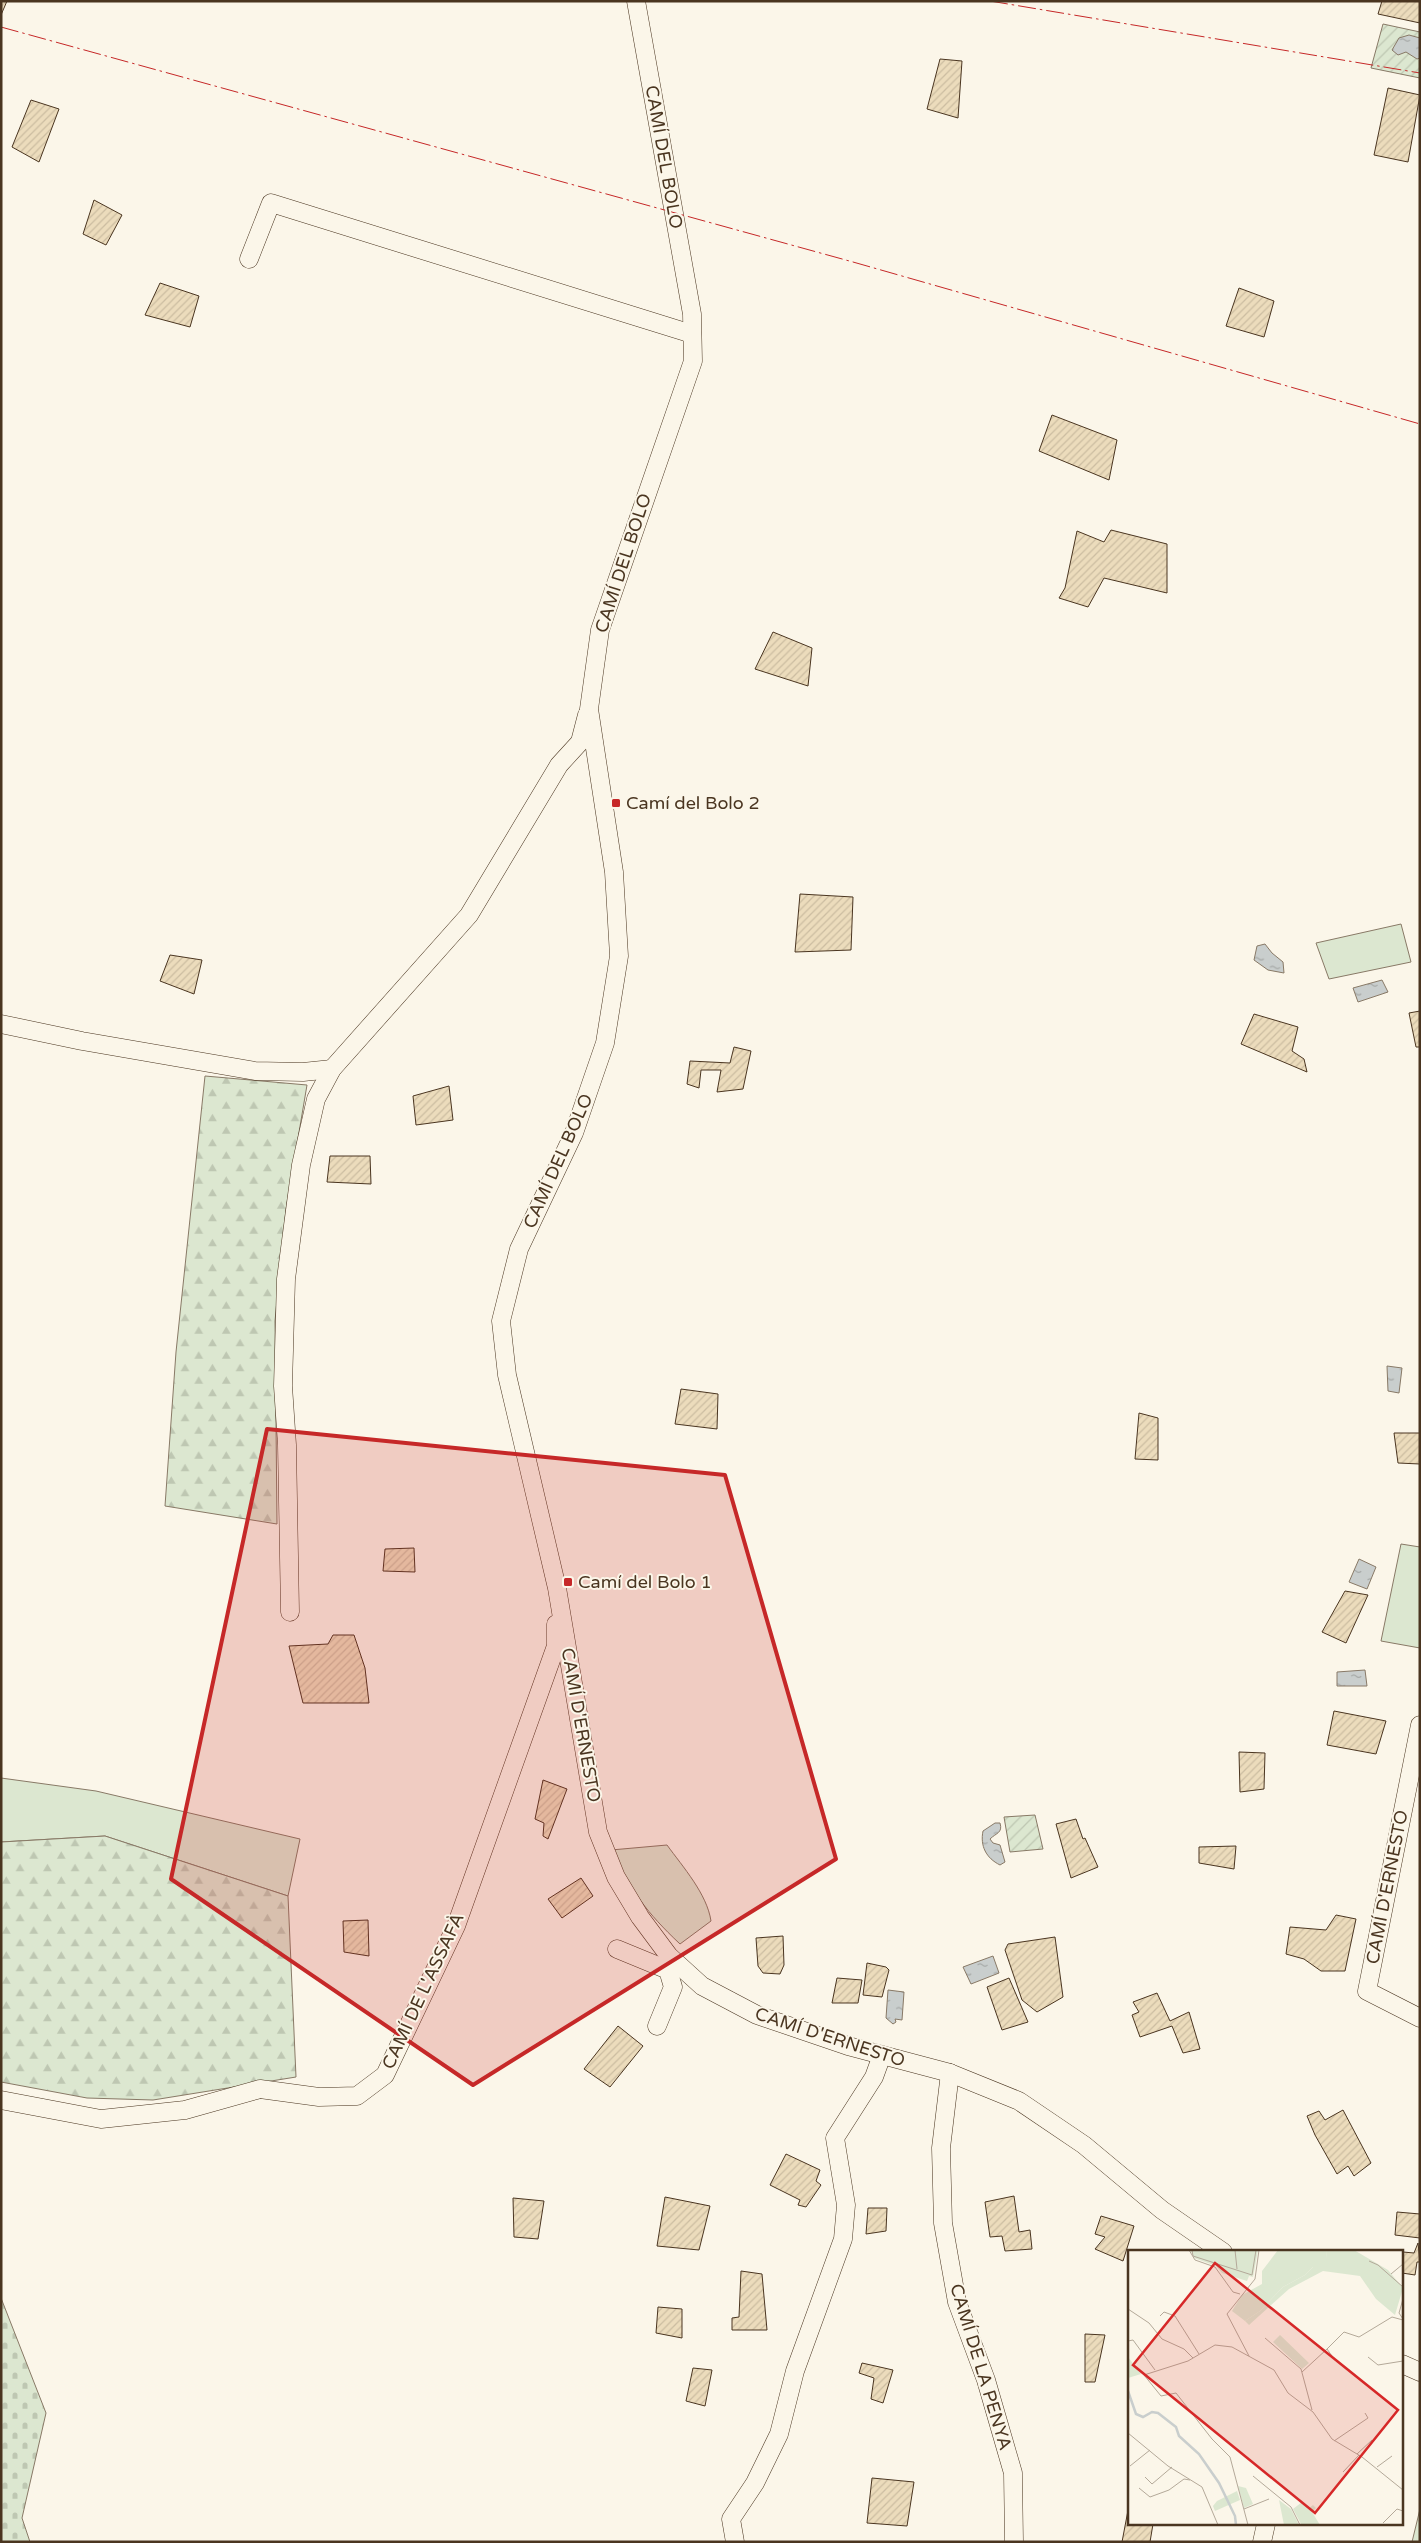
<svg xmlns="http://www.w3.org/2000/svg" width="1421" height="2543" viewBox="0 0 1421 2543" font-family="'Varela Round',sans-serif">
<defs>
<pattern id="forest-firs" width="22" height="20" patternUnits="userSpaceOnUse" patternTransform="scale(1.25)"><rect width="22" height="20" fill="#dce7d0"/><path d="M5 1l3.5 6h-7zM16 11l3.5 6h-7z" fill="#bec7b2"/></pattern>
<pattern id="cemetery-stones" width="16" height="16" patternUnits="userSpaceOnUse" patternTransform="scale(1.25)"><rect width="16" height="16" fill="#dce7d0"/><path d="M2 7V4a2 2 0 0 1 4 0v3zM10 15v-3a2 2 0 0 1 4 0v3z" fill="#bec7b2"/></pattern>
<pattern id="garden-furrows" width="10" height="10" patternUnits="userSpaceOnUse" patternTransform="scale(1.25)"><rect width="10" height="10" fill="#dce7d0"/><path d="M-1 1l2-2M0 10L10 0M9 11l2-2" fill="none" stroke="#bec7b2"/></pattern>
<pattern id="water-ripples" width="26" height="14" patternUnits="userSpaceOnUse" patternTransform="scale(1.25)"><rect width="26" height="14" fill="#c9cecd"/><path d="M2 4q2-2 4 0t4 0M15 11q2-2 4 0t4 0" fill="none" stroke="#a5a8a6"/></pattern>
<pattern id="building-hatch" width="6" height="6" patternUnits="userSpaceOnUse" patternTransform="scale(1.25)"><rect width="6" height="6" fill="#ecdcbc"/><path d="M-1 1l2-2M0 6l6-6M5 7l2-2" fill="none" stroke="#ccbda1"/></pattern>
</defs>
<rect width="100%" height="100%" fill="#fbf6e9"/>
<!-- grass -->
<g fill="#dce7d0" stroke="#887966">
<path d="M1401,924l10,38 -82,17 -13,-36z"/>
<path d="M1401,1544l19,3v101l-39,-7z"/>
<path d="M1,1778l95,13 204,48 -12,57 -183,-60 -104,6z"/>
<path d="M667,1845c16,22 40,49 44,76l-31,23c-34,-32 -48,-52 -69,-94z"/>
</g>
<!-- forest -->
<g fill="url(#forest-firs)" stroke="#887966">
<path d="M205,1076l102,9 -21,124 -11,112 2,203 -112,-18 11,-154z"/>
<path d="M105,1836l183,60 8,181 -143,23 -66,-2 -86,-16v-240z"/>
<path d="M1420,2509v33h-8z"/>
</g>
<!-- cemetery -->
<path fill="url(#cemetery-stones)" stroke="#887966" d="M1,2298l45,115 -24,105 8,24h-29z"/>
<!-- garden -->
<g fill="url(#garden-furrows)" stroke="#887966">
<path d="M1383,24l37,8v46l-49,-10z"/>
<path d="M1035,1815l8,34 -33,3 -6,-35z"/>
</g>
<!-- water -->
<g fill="url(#water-ripples)" stroke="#887966">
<path d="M1409,35l11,3v20l-3,1 -11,-7 -8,3 -6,-5 7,-12z"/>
<path d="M1265,944l7,9 11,9 1,11 -16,-3 -14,-10 3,-14z"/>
<path d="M1382,980l6,12 -30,10 -5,-14z"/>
<path d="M1387,1366l15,2 -3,25 -11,-2z"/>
<path d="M1359,1559l17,8 -9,22 -18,-7z"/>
<path d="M1365,1670l2,16h-30v-14z"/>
<path d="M995,1823h5c3,10 -4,10 -10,16l3,4 7,2 5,17 -5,3c-14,-7 -20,-19 -17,-34z"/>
<path d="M993,1956l6,17 -28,11 -8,-17z"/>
<path d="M888,1990l16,2 -2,28 -7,-1 1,3 -3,2 -7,-6z"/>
</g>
<!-- building -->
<g fill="url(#building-hatch)" stroke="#4a3520">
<path d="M1,1h6l-6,14z"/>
<path d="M1382,1h38v22l-42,-9z"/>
<path d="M940,59l22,2 -4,57 -31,-9z"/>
<path d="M1388,88l32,7 -12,67 -34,-7z"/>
<path d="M31,100l28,9 -20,53 -27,-15z"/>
<path d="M94,200l28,15 -16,30 -23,-11z"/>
<path d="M160,283l39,13 -9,31 -45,-12z"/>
<path d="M1239,288l35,13 -10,36 -38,-11z"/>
<path d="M1052,415l65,25 -8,40 -70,-29z"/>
<path d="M1111,530l56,14v49l-63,-15 -16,29 -29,-9 6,-10 12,-57 27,11z"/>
<path d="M773,632l39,16 -4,38 -53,-17z"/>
<path d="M800,894l53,3 -2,53 -56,2z"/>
<path d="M170,955l32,5 -8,34 -34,-13z"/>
<path d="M1420,1011v36h-4l-7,-34z"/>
<path d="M1254,1014l44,13 -6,24 12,8 3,13 -66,-28z"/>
<path d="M734,1047l17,4 -8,38 -26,3 4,-22h-20l-2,18 -12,-4 3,-23 40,2z"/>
<path d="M449,1086l4,34 -37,5 -3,-29z"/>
<path d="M330,1156h40l1,28 -44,-2z"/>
<path d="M681,1389l37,5 -1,35 -42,-5z"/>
<path d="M1139,1413l19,5v42l-23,-1z"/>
<path d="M1394,1433h26v31l-22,-1z"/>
<path d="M414,1548l1,24 -32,-1 2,-22z"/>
<path d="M1345,1591l23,4 -22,48 -24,-11z"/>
<path d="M333,1635h21l11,33 4,35h-66l-14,-57 39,-2z"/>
<path d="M1334,1711l52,10 -10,33 -49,-9z"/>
<path d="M1239,1752l26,1 -1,36 -24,3z"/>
<path d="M543,1780l24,9 -19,50 -5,-3 1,-13 -9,-4z"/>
<path d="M1076,1819l7,20 2,-1 13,29 -27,11 -15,-54z"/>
<path d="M1236,1846l-2,23 -35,-6v-16z"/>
<path d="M581,1878l12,18 -31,22 -14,-19z"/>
<path d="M1336,1915l20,4 -11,52h-24l-17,-12 -18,-5 4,-27 36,3z"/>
<path d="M368,1920l1,36 -25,-4 -1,-31z"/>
<path d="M783,1936l1,29 -4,9 -17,-1 -5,-7 -2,-28z"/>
<path d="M1055,1937l8,60 -26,15 -15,-12 -17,-50 3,-6z"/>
<path d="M867,1963l19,4 3,3 -7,27 -19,-2z"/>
<path d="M837,1978l25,2 -4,23h-26z"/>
<path d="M1009,1978l19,44 -26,8 -15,-43z"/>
<path d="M1157,1993l13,28 19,-9 11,37 -17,4 -11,-27 -32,11 -8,-22 7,-3 -6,-10z"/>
<path d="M618,2026l25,20 -33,41 -26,-18z"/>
<path d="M1343,2110l28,53 -17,13 -6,-10 -11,8 -22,-39 -8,-19 12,-5 6,9z"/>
<path d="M786,2154l34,16 -4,11 5,4 -15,22 -8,-2 2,-5 -30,-15z"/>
<path d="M1014,2196l5,36 11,-2 2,19 -27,2 -3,-15 -12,1 -5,-35z"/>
<path d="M665,2197l45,9 -11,44 -42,-4z"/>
<path d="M513,2198l31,3 -6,38 -24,-2z"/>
<path d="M868,2208h19l-1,23 -20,3z"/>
<path d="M1397,2212l23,2v24l-25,-3z"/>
<path d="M1101,2216l33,10 -11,35 -28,-12 10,-12 -10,-3z"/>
<path d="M1418,2243l2,19h-3l-2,13 -13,-2 1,-21 11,1z"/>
<path d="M741,2271l21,3 5,56h-35v-12l7,-1z"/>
<path d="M658,2307l24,2v29l-26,-5z"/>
<path d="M1085,2334l20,1 -10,47h-10z"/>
<path d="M862,2363l31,7 -10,33 -12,-4 3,-21 -15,-5z"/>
<path d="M693,2368l19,2 -7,36 -19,-5z"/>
<path d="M872,2478l42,4 -7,44 -40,-3z"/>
<path d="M1129,2505l1,19h23l-3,18h-28z"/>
</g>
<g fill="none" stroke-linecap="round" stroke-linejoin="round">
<!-- street casing -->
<g stroke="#4a3520" stroke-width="19">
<g id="street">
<path d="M636,1l56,313 1,47 -93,269 -11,79 25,163 5,84 -14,87 -31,90 -55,116 -18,72 6,54 50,213 41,244 18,45 24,40 29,39 33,30 55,29 91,31 102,27 69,28 65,44 78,65 61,42"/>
<path d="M249,259l22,-56 421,131"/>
<path d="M1,1024l81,17 173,30 48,1 29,-3"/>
<path d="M290,1612l-3,-167 -4,-59 3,-107 15,-114 15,-66 16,-30 137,-154 90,-150 21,-23 7,-27"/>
<path d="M1420,1725l-53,266 53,27"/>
<path d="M617,1949l51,21 5,17 -16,39"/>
<path d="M950,2073l-9,75 2,75 14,79 29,78 27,93 1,69"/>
<path d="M1,2100l100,19 84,-9 75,-21 59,8 38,-1 28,-21 71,-149 100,-280v-22"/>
<path d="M1402,2364l18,8"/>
<path d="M735,2542l-4,-23 24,-36 24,-49 16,-63 48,-132 3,-34 -11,-67 39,-61 8,-22"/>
<path d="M1262,2542l4,-18"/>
</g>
</g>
<!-- street -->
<use href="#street" stroke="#fbf6e9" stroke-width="18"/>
<!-- power -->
<g stroke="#c62828" stroke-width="1" stroke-dasharray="18 4 2.5 4" stroke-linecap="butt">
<path d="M990,1l430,72"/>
<path d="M1,27l852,235 567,162"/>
</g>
</g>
<!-- marked area -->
<path fill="#c62828" fill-opacity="0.2" stroke="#c62828" stroke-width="4" stroke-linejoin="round" d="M267,1429l458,46 111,384 -363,226 -302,-206z"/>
<!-- markers -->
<g fill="#c62828" stroke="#fbf6e9" stroke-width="2">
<rect x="611" y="798" width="10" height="10" rx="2.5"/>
<rect x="563" y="1577" width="10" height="10" rx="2.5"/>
</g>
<g text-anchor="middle" stroke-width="4" stroke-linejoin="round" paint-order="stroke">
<!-- street labels -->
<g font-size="18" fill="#4a3520" stroke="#fbf6e9">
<text transform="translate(664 157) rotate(80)" y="6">CAMÍ DEL BOLO</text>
<text transform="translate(623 563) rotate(-72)" y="6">CAMÍ DEL BOLO</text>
<text transform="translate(558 1161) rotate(-66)" y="6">CAMÍ DEL BOLO</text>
<text transform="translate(581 1725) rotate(80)" y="6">CAMÍ D'ERNESTO</text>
<text transform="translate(1387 1887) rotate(-79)" y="6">CAMÍ D'ERNESTO</text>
<text transform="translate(423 1991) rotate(-65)" y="6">CAMÍ DE L'ASSAFÀ</text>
<text transform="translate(830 2037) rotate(18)" y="6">CAMÍ D'ERNESTO</text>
<text transform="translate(981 2367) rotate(73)" y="6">CAMÍ DE LA PENYA</text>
</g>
<!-- poi labels -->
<g font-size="18" fill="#4a3520" stroke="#fbf6e9" text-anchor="start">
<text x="626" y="809">Camí del Bolo 2</text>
<text x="578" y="1588">Camí del Bolo 1</text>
</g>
</g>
<!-- overview -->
<g transform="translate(1128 2250)">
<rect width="275" height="275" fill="#fbf6e9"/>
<path d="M199,0h27l34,20 15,18 -8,27 -19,-16 -16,-23 -37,-5 -34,18 -40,36 -4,-4 15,-10 23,-24 22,-12 8,-8h12z" fill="#dce7d0"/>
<path d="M150,0h49l-1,17h-13l-8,8 -22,12 -23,24 -15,10 -13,-10 10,-16 20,-11v-13zM152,85l29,28 -7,6 -29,-27zM0,107l13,17 -13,4z" fill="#dce7d0"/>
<path d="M62,0h68l-5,27 -4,-1 -2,5 -25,-8 -6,-7 -22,-8z" fill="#dce7d0"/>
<path d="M110,236l8,2 7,16 -9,4zM109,241l3,9 -25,11 -2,-5 4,-5zM151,250l12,9 8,16h-15zM174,252l6,7 5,-4 3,3 -4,4 8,13 -19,-1 -8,-15z" fill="#dce7d0"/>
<path fill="none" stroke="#c9cecd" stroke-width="2.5" d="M0,141l8,23 7,3 9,-5 6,1 18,14 3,9 20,18 20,29 16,33 1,9"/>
<path fill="none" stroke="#b4a999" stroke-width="1" d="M61,0l6,10 20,7 18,25 7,2M64,0l1,6 59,19 4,-25M107,0l2,19M241,11l9,4 25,22M263,24l12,-10M275,49l-4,14 4,6M0,59l21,14 13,16 22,10 9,9M32,66l4,-4 11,4 24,38M137,88l36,31 11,41M0,91l5,-1 22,30M199,99l17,-17 15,5 33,-20 11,3M121,106l-22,-42 28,-35 4,-29M240,107l10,8 25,-4M174,122l25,-23 5,7M0,183l40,33 34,21 16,38M206,191l34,-23 -3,-5M229,204l15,-14M2,216l20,-16M249,217l15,-11M215,222l16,-17M125,226l38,31 9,18M17,227l7,7 20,-17M11,238l11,9 19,-7 15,-11 6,1M116,259l25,-10M255,273l14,-14 6,2M120,275l-18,-68 -18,-18 -36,-46 -15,3 -17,-21 44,-14 27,-16 17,2 42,23 14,23 25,19 19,27 30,18 41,33"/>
<path fill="#d62828" fill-opacity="0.15" stroke="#d62828" stroke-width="2.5" d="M87,13l183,147 -83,103 -182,-148z"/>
<rect width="275" height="275" fill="none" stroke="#4a3520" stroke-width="2.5"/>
</g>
<!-- border -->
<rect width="1421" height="2543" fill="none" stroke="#4a3520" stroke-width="5"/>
</svg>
